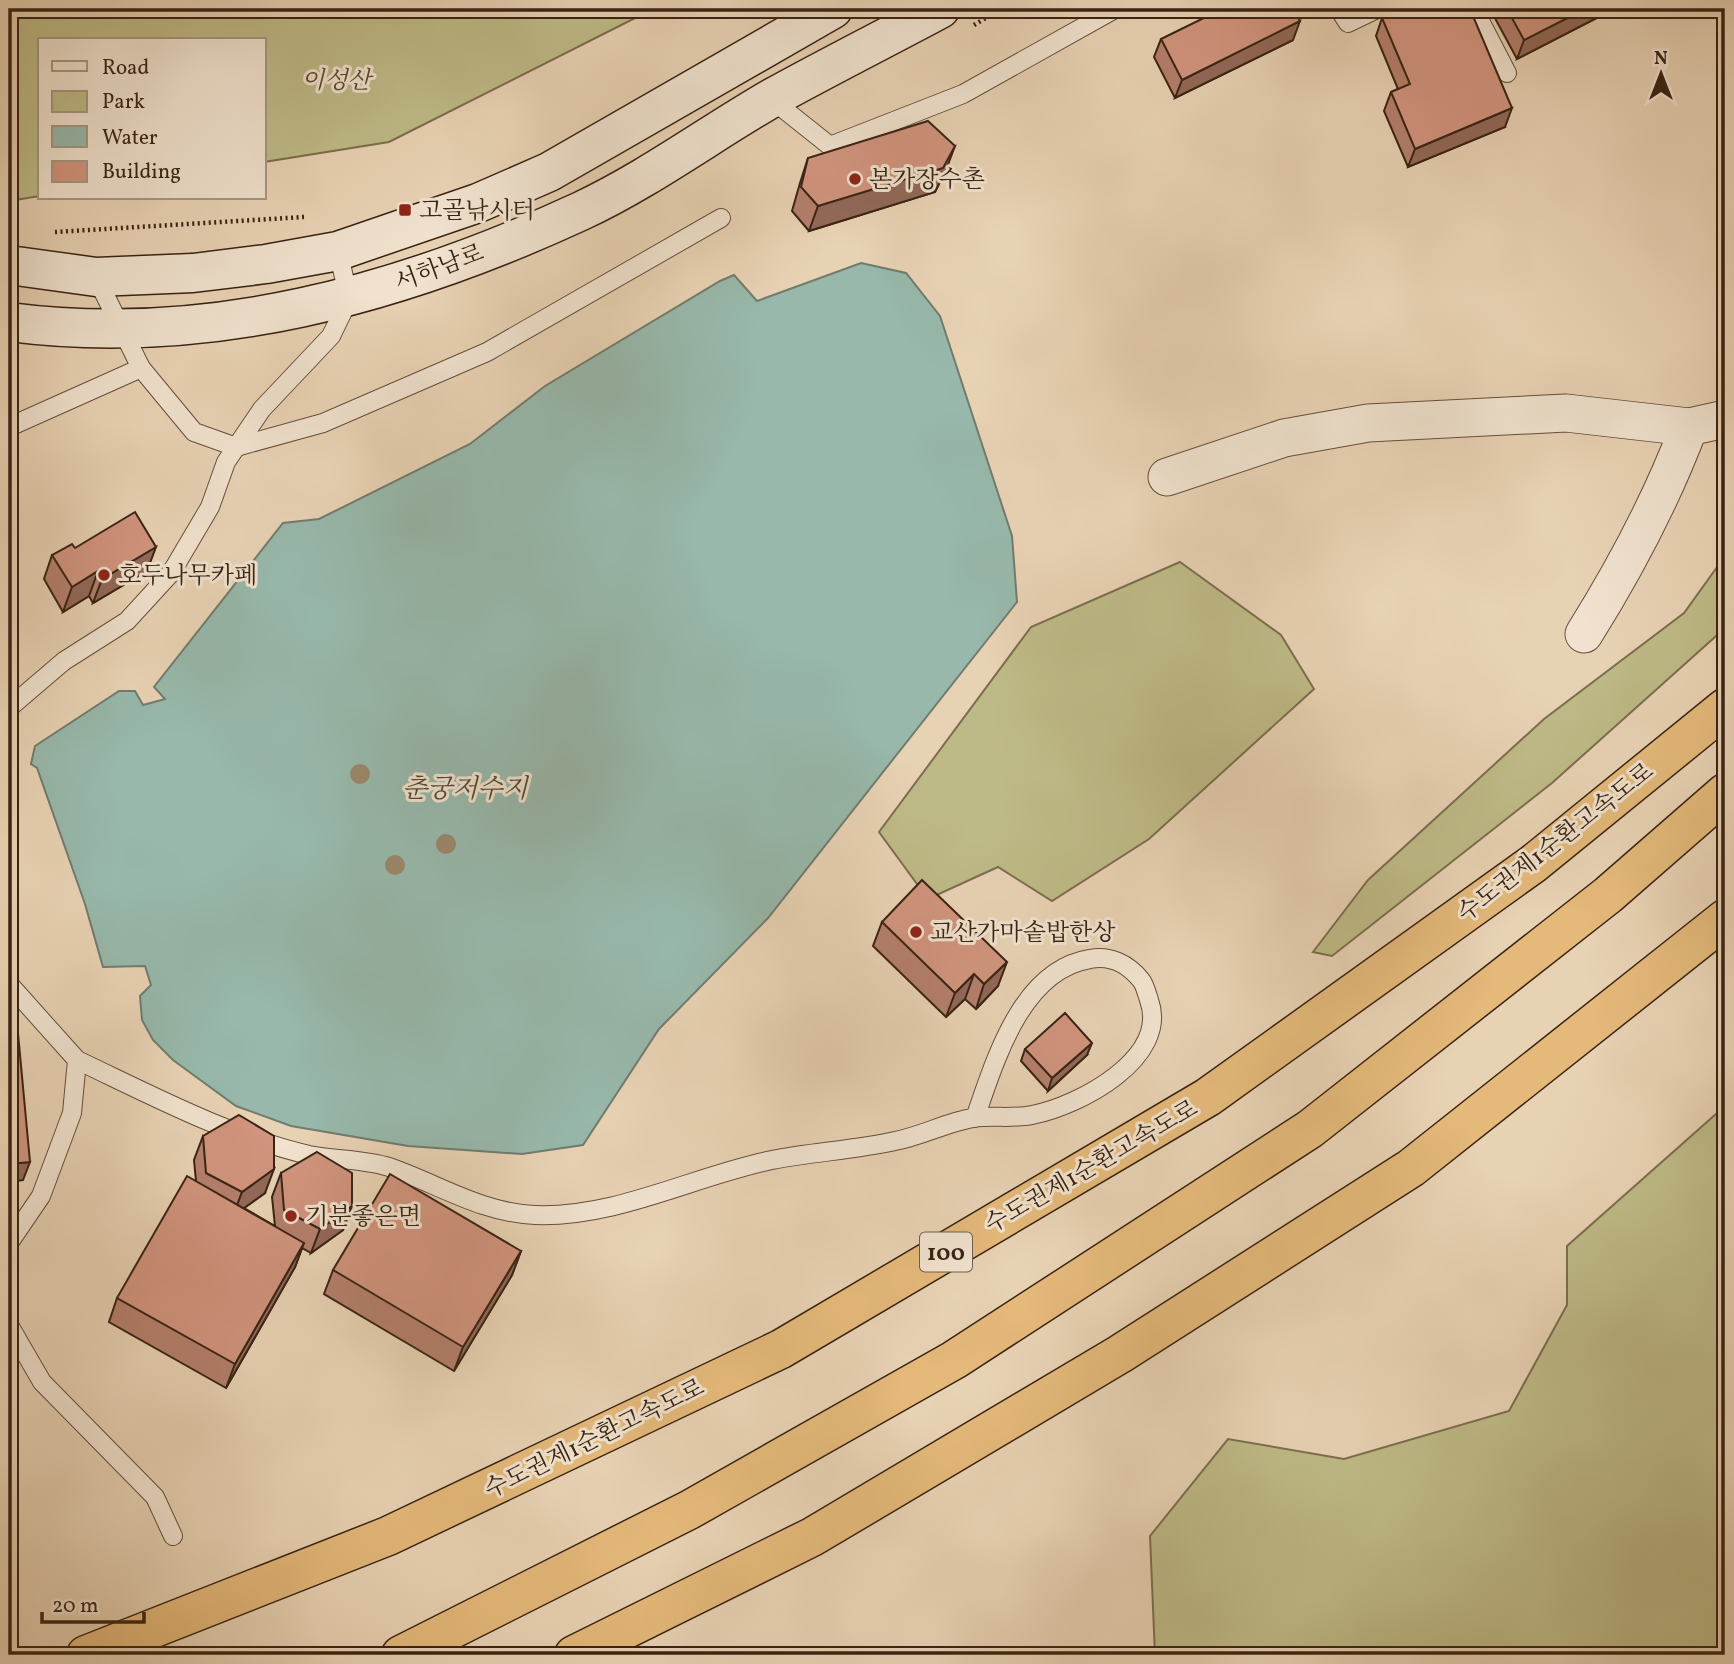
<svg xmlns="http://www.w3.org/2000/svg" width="1734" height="1664" viewBox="0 0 1734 1664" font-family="Vollkorn,'Noto Serif KR',serif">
<rect width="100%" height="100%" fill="#e8d2b4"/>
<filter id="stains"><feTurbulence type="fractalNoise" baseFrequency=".00286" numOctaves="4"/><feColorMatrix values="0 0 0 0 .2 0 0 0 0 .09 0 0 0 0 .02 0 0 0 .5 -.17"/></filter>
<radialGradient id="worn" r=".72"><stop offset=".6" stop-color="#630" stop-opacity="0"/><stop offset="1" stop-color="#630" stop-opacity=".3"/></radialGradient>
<!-- green -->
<g fill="#beba87" stroke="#7c6e4d" stroke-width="2">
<path d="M9,9h644l-264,133 -125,20v-122h-224v156l-31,5z"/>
<path d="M1725,556v72l-173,155 -220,173 -19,-4 55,-72 176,-161 140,-106z"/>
<path d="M1180,562l101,73 33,54 -165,150 -97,62 -54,-34 -70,32 -49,-67 152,-205z"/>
<path d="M1725,1106v549h-570l-5,-119 78,-97 116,20 165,-48 58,-106v-59z"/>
</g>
<!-- water -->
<path fill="#97b8ab" stroke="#717c6e" stroke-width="2" d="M861,263l45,10 34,43 72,220 5,66 -249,316 -109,111 -76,116 -61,9 -114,-8 -117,-20 -55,-20 -63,-46 -20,-20 -11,-20 -2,-24 11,-11 -6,-19 -42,1 -18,-63 -48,-136 -6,-4 4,-18 84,-55h16l8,14 22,-6 -11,-12 129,-164 36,-4 151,-75 75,-58 175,-105 14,-6 23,26z"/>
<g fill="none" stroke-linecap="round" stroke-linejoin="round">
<!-- lane casing -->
<g stroke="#654f3b" stroke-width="20">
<g id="lane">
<path d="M1339,9l9,14 29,-14"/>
<path d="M1474,9l33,64"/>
<path d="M771,99l59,47 133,-52 152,-85"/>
<path d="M96,277l45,91 53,64 42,15 87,-24 164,-71 234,-134"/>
<path d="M9,427l132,-59"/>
<path d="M9,708l55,-47 63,-40 44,-48 39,-66 16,-45 36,-53 69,-73 18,-37 -11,-48"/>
<path d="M9,984l68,76 -5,53 -31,83 -32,47"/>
<path d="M77,1060c74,35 151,76 232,95 26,5 55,4 80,12 49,17 93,46 146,48 81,3 159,-39 237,-55 40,-8 83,-10 123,-19 27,-5 52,-19 78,-23 19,-3 39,1 59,-3 47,-9 138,-57 117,-115 -2,-6 -4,-15 -8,-20 -13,-16 -31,-25 -51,-21 -69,11 -95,102 -115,159"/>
<path d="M9,1325l33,57 113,115 18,39"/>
</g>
</g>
<!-- street casing -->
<g stroke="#654f3b" stroke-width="39">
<g id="street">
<path d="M1167,477l117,-39 84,-15 198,-10 123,14 36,-8"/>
<path d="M1584,634c42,-67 77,-133 105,-207"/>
</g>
</g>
<!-- secondary casing -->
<g stroke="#392313" stroke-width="41">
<g id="secondary">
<path d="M9,265l87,12 97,-4 73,-9 72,-13 140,-48 71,-31 284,-163"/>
<path d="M9,322c199,26 392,-28 572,-111 68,-32 127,-76 191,-113 56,-31 112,-59 168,-89"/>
</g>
</g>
<!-- highway casing -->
<g stroke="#392313" stroke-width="41">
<g id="highway">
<path d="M86,1655l302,-119 393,-187 427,-252 325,-233 192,-156"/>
<path d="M401,1655l288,-145 265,-150 356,-231 298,-234 117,-102"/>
<path d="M574,1655l238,-118 308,-183 291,-186 314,-249"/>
</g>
</g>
<!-- path -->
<g stroke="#392313" stroke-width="4.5" stroke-dasharray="2 3.5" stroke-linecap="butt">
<path d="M974,25l27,-16"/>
<path d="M55,232l249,-15"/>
</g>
<!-- lane -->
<use href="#lane" stroke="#f0e2ce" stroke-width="18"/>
<!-- street -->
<use href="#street" stroke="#f0e2ce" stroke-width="37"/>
<!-- secondary -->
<use href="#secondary" stroke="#f0e2ce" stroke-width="38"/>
<!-- highway -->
<use href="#highway" stroke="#e4b97a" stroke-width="38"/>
</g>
<!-- trees -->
<g fill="#9a876b">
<circle cx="360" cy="774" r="10"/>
<circle cx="446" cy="844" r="10"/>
<circle cx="395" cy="865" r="10"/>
</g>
<!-- wall -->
<g fill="#b47f6c" stroke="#392313" stroke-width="2">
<path d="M1490,9h124l-97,50z"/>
<path d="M1382,18l123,109 -97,40 -24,-56 7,-19 7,-3 -22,-53z"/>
<path d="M1161,39l132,1 -118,58 -21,-41z"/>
<path d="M808,158l138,12 -11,22 -126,39 -17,-20 8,-28z"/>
<path d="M75,548l72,23 -54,32 -4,-7 -26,16 -19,-33 8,-24z"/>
<path d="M882,922l116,64 -22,23 -11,-10 -19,18 -73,-71z"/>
<path d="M1025,1049l62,6 -39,36 -27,-30z"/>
<path d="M203,1136l62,57 -21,15 31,18 -3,-29 9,-24 62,57 -32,23 -9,-5 -7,19 -69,121 -117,-66 8,-24 79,-117 -2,-21z"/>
<path d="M521,1251l-9,24 -58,96 -130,-77 9,-24z"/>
</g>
<!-- shaded-wall -->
<g fill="#926858" stroke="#392313" stroke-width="2">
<path d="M1585,9h29l-97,50 7,-19z"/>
<path d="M1300,21l-7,19 -118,58 7,-18z"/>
<path d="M1512,108l-7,19 -97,40 7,-18z"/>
<path d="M955,146l-9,24 -11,22 -126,39 9,-25z"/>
<path d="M156,547l-9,24 -54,32 9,-24z"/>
<path d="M98,571l-9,25 -26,16 9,-25z"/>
<path d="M1007,962l-9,24 -22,23 8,-25z"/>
<path d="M974,974l-9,25 -19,18 9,-24z"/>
<path d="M1092,1043l-5,12 -39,36 4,-13z"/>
<path d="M30,1162l-7,18 -14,2v-18z"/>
<path d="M274,1169l-9,24 -32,23 9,-24z"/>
<path d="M352,1206l-9,24 -32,23 9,-24z"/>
<path d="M304,1243l-9,24 -69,121 9,-24z"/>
<path d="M521,1251l-9,24 -58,96 9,-24z"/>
</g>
<!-- building -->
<g fill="#d1947e" stroke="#392313" stroke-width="2">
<path d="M1222,9h71l7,12 -118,59 -21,-41z"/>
<path d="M1404,9h66l42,99 -97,41 -24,-57 19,-8 -28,-66z"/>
<path d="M1507,9h78l-61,31z"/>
<path d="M928,121l27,25 -12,22 -125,38 -17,-19 7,-29z"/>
<path d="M135,512l21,35 -54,32 -4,-8 -26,16 -20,-32 20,-11 3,4z"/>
<path d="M922,880l85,82 -23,22 -10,-10 -19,19 -73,-71z"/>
<path d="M9,1012h7l14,150 -21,2z"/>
<path d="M1065,1013l27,30 -40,35 -27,-29z"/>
<path d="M239,1115l35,21v33l-32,23 -36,-19 -3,-37z"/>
<path d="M317,1152l35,21v33l-32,23 -36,-19 -3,-37z"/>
<path d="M390,1174l131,77 -58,96 -130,-77z"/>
<path d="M187,1176l117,67 -69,121 -118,-66z"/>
</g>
<!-- markers -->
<g fill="#8f2418" stroke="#f0e2ce" stroke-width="2.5">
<circle cx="855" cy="179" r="7"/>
<rect x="398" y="203" width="14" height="14" rx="3.5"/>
<circle cx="104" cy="575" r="7"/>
<circle cx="916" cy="932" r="7"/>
<circle cx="291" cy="1216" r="7"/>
</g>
<g text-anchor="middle" stroke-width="6" stroke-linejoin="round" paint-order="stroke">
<!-- shield labels -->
<rect fill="#f0e2ce" stroke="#705c4b" stroke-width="2" x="920" y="1232.5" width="52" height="39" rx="5"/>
<g font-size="23" font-weight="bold" fill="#392313">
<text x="946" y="1260">100</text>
</g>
<!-- park labels -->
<g font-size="24" font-style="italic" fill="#5a4930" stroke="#f0e2ce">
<text x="336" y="88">이성산</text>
</g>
<!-- poi labels -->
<g font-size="24" fill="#392313" stroke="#f0e2ce" text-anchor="start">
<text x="869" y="187">본가장수촌</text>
<text x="419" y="218">고골낚시터</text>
<text x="118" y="583">호두나무카페</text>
<text x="930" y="940">교산가마솥밥한상</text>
<text x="305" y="1224">기분좋은면</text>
</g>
<!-- street labels -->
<g font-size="24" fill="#392313" stroke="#f0e2ce">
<text transform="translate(439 267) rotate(-20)" y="8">서하남로</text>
<text transform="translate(1555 842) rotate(-38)" y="8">수도권제1순환고속도로</text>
<text transform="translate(1091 1166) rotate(-30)" y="8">수도권제1순환고속도로</text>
<text transform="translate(594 1438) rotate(-26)" y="8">수도권제1순환고속도로</text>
</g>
<!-- water labels -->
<g font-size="26" font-style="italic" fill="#504839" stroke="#f0e2ce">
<text x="465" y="797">춘궁저수지</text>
</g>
</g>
<!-- margin -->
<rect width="1734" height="1664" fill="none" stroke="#e8d2b4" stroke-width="35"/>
<rect x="10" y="10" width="1713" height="1643" fill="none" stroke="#392313" stroke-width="3.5"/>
<rect x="18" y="18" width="1699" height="1629" fill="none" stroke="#392313" stroke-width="2"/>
<!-- legend -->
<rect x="38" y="38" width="228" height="161" fill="#f0e2ce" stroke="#a79683" stroke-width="2"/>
<rect x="52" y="61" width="35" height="10" fill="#f0e2ce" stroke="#a79683" stroke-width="2"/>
<text x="102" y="74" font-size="21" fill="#392313">Road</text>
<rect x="52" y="91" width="35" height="21" fill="#beba87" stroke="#a79683" stroke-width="2"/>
<text x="102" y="108" font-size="21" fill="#392313">Park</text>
<rect x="52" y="126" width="35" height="21" fill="#97b8ab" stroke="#a79683" stroke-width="2"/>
<text x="102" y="144" font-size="21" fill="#392313">Water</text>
<rect x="52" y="161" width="35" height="21" fill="#d1947e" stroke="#a79683" stroke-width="2"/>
<text x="102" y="178" font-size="21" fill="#392313">Building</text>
<!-- north arrow -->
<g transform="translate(1661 74)" stroke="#f0e2ce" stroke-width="5" paint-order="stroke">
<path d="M0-5L12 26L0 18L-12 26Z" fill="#392313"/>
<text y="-10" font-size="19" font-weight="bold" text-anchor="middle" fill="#392313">N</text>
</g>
<!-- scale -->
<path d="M42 1612v10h102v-10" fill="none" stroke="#392313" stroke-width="3.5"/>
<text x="52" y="1612" font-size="21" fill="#392313" stroke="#f0e2ce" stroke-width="5" paint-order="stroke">20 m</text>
<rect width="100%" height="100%" filter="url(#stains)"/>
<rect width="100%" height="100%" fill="url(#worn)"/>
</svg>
